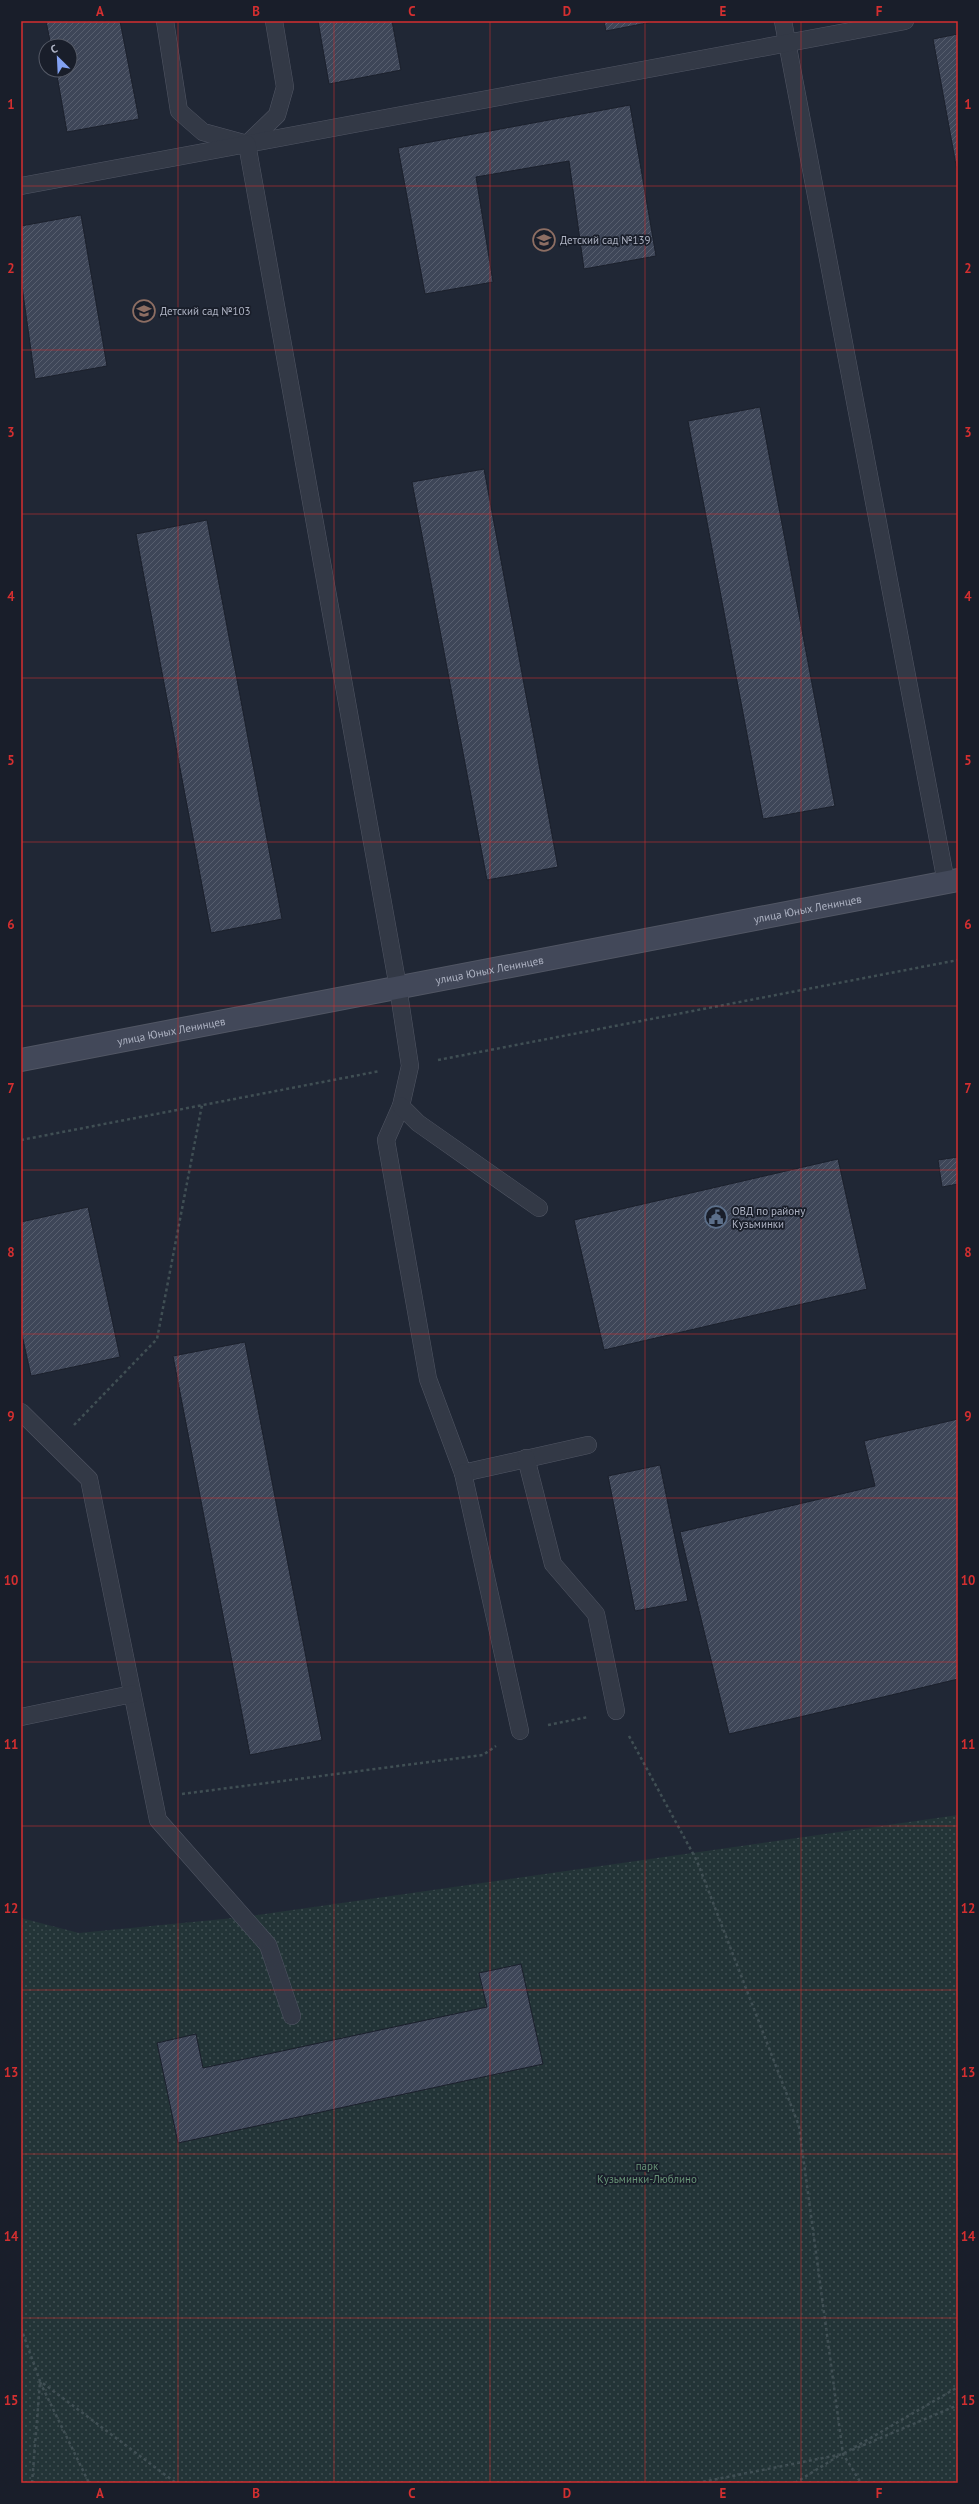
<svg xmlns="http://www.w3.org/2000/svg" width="979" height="2504" viewBox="0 0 979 2504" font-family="'PT Sans',sans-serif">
<defs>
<pattern id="park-dots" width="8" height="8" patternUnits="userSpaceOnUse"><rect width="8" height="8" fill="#233437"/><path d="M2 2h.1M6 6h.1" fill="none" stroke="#404f52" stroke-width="1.8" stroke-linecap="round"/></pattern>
<pattern id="building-hatch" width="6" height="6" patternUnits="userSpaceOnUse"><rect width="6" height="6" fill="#3e4658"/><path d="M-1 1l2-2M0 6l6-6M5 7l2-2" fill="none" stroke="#575e6e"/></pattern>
</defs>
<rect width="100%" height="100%" fill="#202735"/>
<!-- park -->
<path fill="url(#park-dots)" d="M958,1815v668h-937v-565l58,15 165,-16z"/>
<!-- building -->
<g fill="url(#building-hatch)" stroke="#1b202c">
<path d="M46,21h74l19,98 -72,13 -11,-62h14v-24h-19z"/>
<path d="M318,21h74l9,49 -72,14z"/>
<path d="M604,21h53l-51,10z"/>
<path d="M958,34v142l-25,-137z"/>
<path d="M630,105l26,151 -72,13 -15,-108 -93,16 17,105 -68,12 -27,-146z"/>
<path d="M81,215l26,151 -72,13 -14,-100v-53z"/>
<path d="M760,407l75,399 -72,13 -75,-398z"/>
<path d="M484,469l74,398 -71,13 -75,-398z"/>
<path d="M207,520l75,399 -71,14 -75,-399z"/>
<path d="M958,1157v27l-16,3 -4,-27z"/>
<path d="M838,1159l29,130 -263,61 -30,-130z"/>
<path d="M88,1207l32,150 -89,19 -10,-46v-108z"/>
<path d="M245,1342l77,398 -72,15 -77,-399z"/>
<path d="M958,1419v260l-229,55 -49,-202 195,-46 -11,-45z"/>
<path d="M660,1465l28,136 -53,10 -27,-135z"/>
<path d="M521,1964l22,100 -365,79 -21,-100 39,-9 7,34 284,-61 -8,-34z"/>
</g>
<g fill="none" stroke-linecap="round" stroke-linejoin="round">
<!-- service casing -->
<g stroke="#515664" stroke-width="18">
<g id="service">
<path d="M165,21l14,90 24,21 44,12 30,-29 8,-28 -11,-66"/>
<path d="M783,21l163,861"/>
<path d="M247,144l658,-123"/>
<path d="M21,186l226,-42 151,843 12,79 -9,40 -15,34 42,239 35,94 125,-28"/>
<path d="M401,1106l17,17 121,85"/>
<path d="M21,1412l68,67 69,341 110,125 24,71"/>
<path d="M526,1458l27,106 43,50 20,97"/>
<path d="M463,1473l57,258"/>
<path d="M21,1717l111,-23"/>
</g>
</g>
<!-- secondary casing -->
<g stroke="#515664" stroke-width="24">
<g id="secondary">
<path id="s1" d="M21,1060l937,-180"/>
</g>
</g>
<!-- path -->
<g stroke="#404f54" stroke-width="2.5" stroke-dasharray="3 3" stroke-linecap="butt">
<path d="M438,1060l520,-100"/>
<path d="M21,1140l359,-69"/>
<path d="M74,1425l83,-86 45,-234"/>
<path d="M548,1725l40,-8"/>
<path d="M629,1736l68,125 102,265 44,328 18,29"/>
<path d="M182,1794l301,-39 13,-9"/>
<path d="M21,2328l19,53 136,102"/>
<path d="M40,2382l49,101"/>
<path d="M852,2450l106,-45"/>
<path d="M32,2483l8,-101"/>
<path d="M697,2483l146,-29 115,-67"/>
<path d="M795,2483l45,-28"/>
</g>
<!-- service -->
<use href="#service" stroke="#333946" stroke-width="17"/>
<!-- secondary -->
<use href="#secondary" stroke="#424859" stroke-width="22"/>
</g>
<!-- grid -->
<path fill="none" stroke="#d42f30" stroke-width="1" stroke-opacity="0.55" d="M178,21v2462M334,21v2462M490,21v2462M645,21v2462M801,21v2462M21,186h937M21,350h937M21,514h937M21,678h937M21,842h937M21,1006h937M21,1170h937M21,1334h937M21,1498h937M21,1662h937M21,1826h937M21,1990h937M21,2154h937M21,2318h937"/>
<!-- icons -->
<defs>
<g id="school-ring" transform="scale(1.15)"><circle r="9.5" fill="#191e2a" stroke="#8d6e63" stroke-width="1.5"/><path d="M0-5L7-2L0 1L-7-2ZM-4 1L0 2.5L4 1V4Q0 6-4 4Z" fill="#8d6e63"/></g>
<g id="civic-ring" transform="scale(1.15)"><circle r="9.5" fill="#191e2a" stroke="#5c6f8a" stroke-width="1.5"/><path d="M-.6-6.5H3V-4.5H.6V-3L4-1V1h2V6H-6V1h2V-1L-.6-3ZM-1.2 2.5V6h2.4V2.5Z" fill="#5c6f8a"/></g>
</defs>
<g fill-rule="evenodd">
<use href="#school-ring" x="544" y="240"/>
<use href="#school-ring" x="144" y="311"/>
<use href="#civic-ring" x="716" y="1217"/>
</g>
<g text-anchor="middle" stroke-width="3.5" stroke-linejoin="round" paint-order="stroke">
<!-- poi labels -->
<g font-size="11" fill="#aeb3c3" stroke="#191e2a" text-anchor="start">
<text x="560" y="244">Детский сад №139</text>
<text x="160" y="315">Детский сад №103</text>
<text x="732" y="1215">ОВД по району<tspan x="732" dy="13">Кузьминки</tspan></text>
</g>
<!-- street labels -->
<g font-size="11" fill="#aeb3c3" stroke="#191e2a">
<text dy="4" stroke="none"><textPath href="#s1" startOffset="801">улица Юных Ленинцев</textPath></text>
<text dy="4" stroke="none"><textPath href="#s1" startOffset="477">улица Юных Ленинцев</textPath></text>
<text dy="4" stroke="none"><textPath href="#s1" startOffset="153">улица Юных Ленинцев</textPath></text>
</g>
<!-- park labels -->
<g font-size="11" fill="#669275" stroke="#191e2a">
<text x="647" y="2170">парк<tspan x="647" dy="13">Кузьминки-Люблино</tspan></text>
</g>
</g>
<!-- border -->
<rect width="979" height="2504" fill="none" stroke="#191e2a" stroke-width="44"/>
<!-- north arrow -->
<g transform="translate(58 58) rotate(336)"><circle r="19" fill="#191e2a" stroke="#555a67"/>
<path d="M0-3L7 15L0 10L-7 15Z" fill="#83a2f3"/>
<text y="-6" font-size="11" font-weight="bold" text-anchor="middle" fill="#aeb3c3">С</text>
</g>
<rect x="22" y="22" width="935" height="2460" fill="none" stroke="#d42f30" stroke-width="1.5"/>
<g font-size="13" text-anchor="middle" font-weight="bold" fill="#d42f30">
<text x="100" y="16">A</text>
<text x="256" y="16">B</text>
<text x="412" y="16">C</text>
<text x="567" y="16">D</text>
<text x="723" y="16">E</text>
<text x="879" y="16">F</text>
<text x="11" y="109">1</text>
<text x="968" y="109">1</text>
<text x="11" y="273">2</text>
<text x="968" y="273">2</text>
<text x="11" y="437">3</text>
<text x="968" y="437">3</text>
<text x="11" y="601">4</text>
<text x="968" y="601">4</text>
<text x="11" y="765">5</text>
<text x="968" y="765">5</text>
<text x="11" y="929">6</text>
<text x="968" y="929">6</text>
<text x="11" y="1093">7</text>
<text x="968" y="1093">7</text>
<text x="11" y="1257">8</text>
<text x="968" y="1257">8</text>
<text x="11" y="1421">9</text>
<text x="968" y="1421">9</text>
<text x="11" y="1585">10</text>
<text x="968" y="1585">10</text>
<text x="11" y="1749">11</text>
<text x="968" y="1749">11</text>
<text x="11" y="1913">12</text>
<text x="968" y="1913">12</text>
<text x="11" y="2077">13</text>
<text x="968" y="2077">13</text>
<text x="11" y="2241">14</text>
<text x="968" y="2241">14</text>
<text x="11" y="2405">15</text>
<text x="968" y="2405">15</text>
<text x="100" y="2498">A</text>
<text x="256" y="2498">B</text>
<text x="412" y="2498">C</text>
<text x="567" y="2498">D</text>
<text x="723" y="2498">E</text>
<text x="879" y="2498">F</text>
</g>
</svg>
